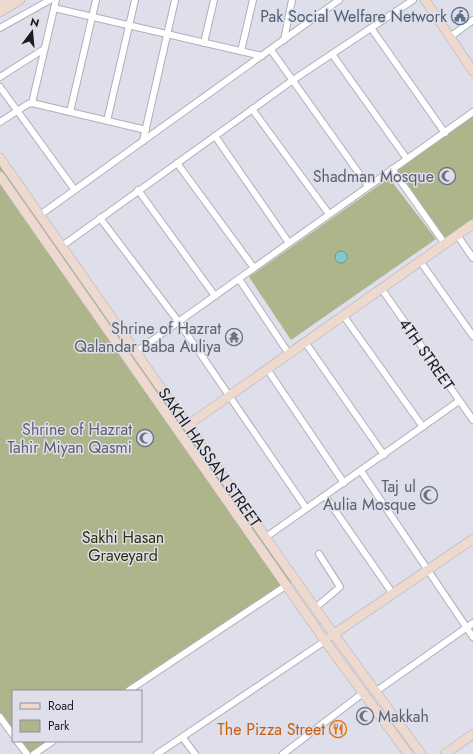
<svg xmlns="http://www.w3.org/2000/svg" width="473" height="754" viewBox="0 0 473 754" font-family="Jost,sans-serif">
<rect width="100%" height="100%" fill="#dedfeb"/>
<!-- green -->
<g fill="#afb58b">
<path d="M473,111v113l-28,20 -53,-75z"/>
<path d="M0,158l296,421 -168,112h-115v42l-13,-20z"/>
<path d="M389,178l47,61 -145,101 -42,-63z"/>
<path d="M18,741h35l-19,13h-7z"/>
</g>
<!-- water -->
<circle fill="#85c9cd" stroke="#659599" cx="341" cy="257" r="6"/>
<g fill="none" stroke-linecap="round" stroke-linejoin="round">
<!-- street casing -->
<g stroke="#aeafbb" stroke-width="8">
<g id="street">
<path d="M54,8l208,48"/>
<path d="M0,28l50,-28"/>
<path d="M371,28l74,105"/>
<path d="M450,37l23,-17"/>
<path d="M284,40l8,-40"/>
<path d="M204,43l10,-43"/>
<path d="M271,50l97,136"/>
<path d="M241,51l12,-51"/>
<path d="M332,54l75,105"/>
<path d="M0,77l44,-28"/>
<path d="M0,87l74,102"/>
<path d="M32,103l114,27"/>
<path d="M252,109l77,105"/>
<path d="M70,112l26,-112"/>
<path d="M107,121l28,-121"/>
<path d="M0,122l28,-18 4,-1 24,-103"/>
<path d="M215,136l74,107"/>
<path d="M143,141l32,-141"/>
<path d="M177,163l77,105"/>
<path d="M392,169l53,75"/>
<path d="M138,190l77,106"/>
<path d="M40,215l299,-215"/>
<path d="M100,218l78,103 128,187"/>
<path d="M457,235l16,23"/>
<path d="M62,246l231,-166 120,-80"/>
<path d="M420,261l53,75"/>
<path d="M239,279l50,75"/>
<path d="M381,288l92,132"/>
<path d="M343,315l80,112"/>
<path d="M305,342l79,113"/>
<path d="M136,352l337,-240"/>
<path d="M267,369l77,114"/>
<path d="M361,471l112,166"/>
<path d="M325,496l68,98"/>
<path d="M266,537l193,-136"/>
<path d="M315,608l25,-21 -21,-33"/>
<path d="M128,691l159,-106"/>
<path d="M375,692l98,-69"/>
<path d="M0,717l13,18"/>
<path d="M183,738l12,16"/>
<path d="M17,741l10,13"/>
<path d="M34,754l19,-13"/>
<path d="M157,754l168,-113"/>
<path d="M283,754l80,-61"/>
</g>
</g>
<!-- secondary casing -->
<g stroke="#aeafbb" stroke-width="10">
<g id="secondary">
<path d="M425,0l48,71"/>
<path d="M0,4l7,-4"/>
<path d="M0,12l20,-12"/>
<path d="M0,158l315,450 106,146"/>
<path d="M0,176l325,465 83,113"/>
<path d="M188,425l285,-201"/>
<path d="M331,636l142,-97"/>
<path d="M445,754l28,-20"/>
</g>
</g>
<!-- street -->
<use href="#street" stroke="#fff" stroke-width="6"/>
<!-- secondary -->
<use href="#secondary" stroke="#edd9cd" stroke-width="9"/>
</g>
<!-- icons -->
<defs>
<g id="civic-ring" transform="scale(0.9)"><circle r="9.5" fill="#dedfeb" stroke="#5c6f8a" stroke-width="1.5"/><path d="M-.6-6.5H3V-4.5H.6V-3L4-1V1h2V6H-6V1h2V-1L-.6-3ZM-1.2 2.5V6h2.4V2.5Z" fill="#5c6f8a"/></g>
<g id="mosque-ring" transform="scale(0.9)"><circle r="9.5" fill="#dedfeb" stroke="#6b7280" stroke-width="1.5"/><path d="M3.5-4.9A6 6 0 1 0 3.5 4.9A5 5 0 1 1 3.5-4.9Z" fill="#6b7280"/></g>
<g id="temple-ring" transform="scale(0.9)"><circle r="9.5" fill="#dedfeb" stroke="#6b7280" stroke-width="1.5"/><path d="M0-6L5-2H3V0L6.5 2.5H4V6H1.5V3h-3V6H-4V2.5H-6.5L-3 0V-2H-5Z" fill="#6b7280"/></g>
<g id="restaurant-ring" transform="scale(0.9)"><circle r="9.5" fill="#dedfeb" stroke="#e8710a" stroke-width="1.5"/><path d="M-5-6h1v4h1v-4h1v4h1v-4h1v5L-1.5 .5V6h-2V.5L-5-1ZM5-6V6H3V1.5H1.5Q1.5-4 5-6Z" fill="#e8710a"/></g>
</defs>
<g fill-rule="evenodd">
<use href="#civic-ring" x="460" y="16"/>
<use href="#mosque-ring" x="447" y="176"/>
<use href="#temple-ring" x="234" y="337"/>
<use href="#mosque-ring" x="145" y="438"/>
<use href="#mosque-ring" x="429" y="495"/>
<use href="#mosque-ring" x="365" y="716"/>
<use href="#restaurant-ring" x="338" y="729"/>
</g>
<g text-anchor="middle" stroke-width="3" stroke-linejoin="round" paint-order="stroke">
<!-- service labels -->
<g font-size="16" fill="#4e5e75" stroke="#dedfeb" text-anchor="end">
<text x="447" y="22">Pak Social Welfare Network</text>
</g>
<!-- worship labels -->
<g font-size="16" fill="#5b616d" stroke="#dedfeb" text-anchor="end">
<text x="434" y="182">Shadman Mosque</text>
<text x="221" y="334">Shrine of Hazrat<tspan x="221" dy="18">Qalandar Baba Auliya</tspan></text>
<text x="132" y="435">Shrine of Hazrat<tspan x="132" dy="18">Tahir Miyan Qasmi</tspan></text>
<text x="416" y="492">Taj ul<tspan x="416" dy="18">Aulia Mosque</tspan></text>
<text x="378" y="722" text-anchor="start">Makkah</text>
</g>
<!-- street labels -->
<g font-size="16" fill="#1b1b1f" stroke="#dedfeb">
<text transform="translate(427 354) rotate(55)" y="6">4TH STREET</text>
<text transform="translate(210 457) rotate(55)" y="6">SAKHI HASSAN STREET</text>
</g>
<!-- park labels -->
<g font-size="16" fill="#2e3108" stroke="#dedfeb">
<text x="123" y="543">Sakhi Hasan<tspan x="123" dy="18">Graveyard</tspan></text>
</g>
<!-- food labels -->
<g font-size="16" fill="#c56008" stroke="#dedfeb" text-anchor="end">
<text x="325" y="735">The Pizza Street</text>
</g>
</g>
<!-- legend -->
<rect x="12" y="690" width="130" height="52" fill="#dedfeb" stroke="#909199"/>
<rect x="20" y="703" width="20" height="6" fill="#edd9cd" stroke="#909199"/>
<text x="48" y="710" font-size="12" fill="#1b1b1f">Road</text>
<rect x="20" y="720" width="20" height="12" fill="#afb58b" stroke="#909199"/>
<text x="48" y="730" font-size="12" fill="#1b1b1f">Park</text>
<!-- north arrow -->
<g transform="translate(32 32) rotate(16)" stroke="#dedfeb" stroke-width="3" paint-order="stroke">
<path d="M0-3L7 15L0 10L-7 15Z" fill="#1b1b1f"/>
<text y="-6" font-size="11" font-weight="bold" text-anchor="middle" fill="#1b1b1f">N</text>
</g>
</svg>
